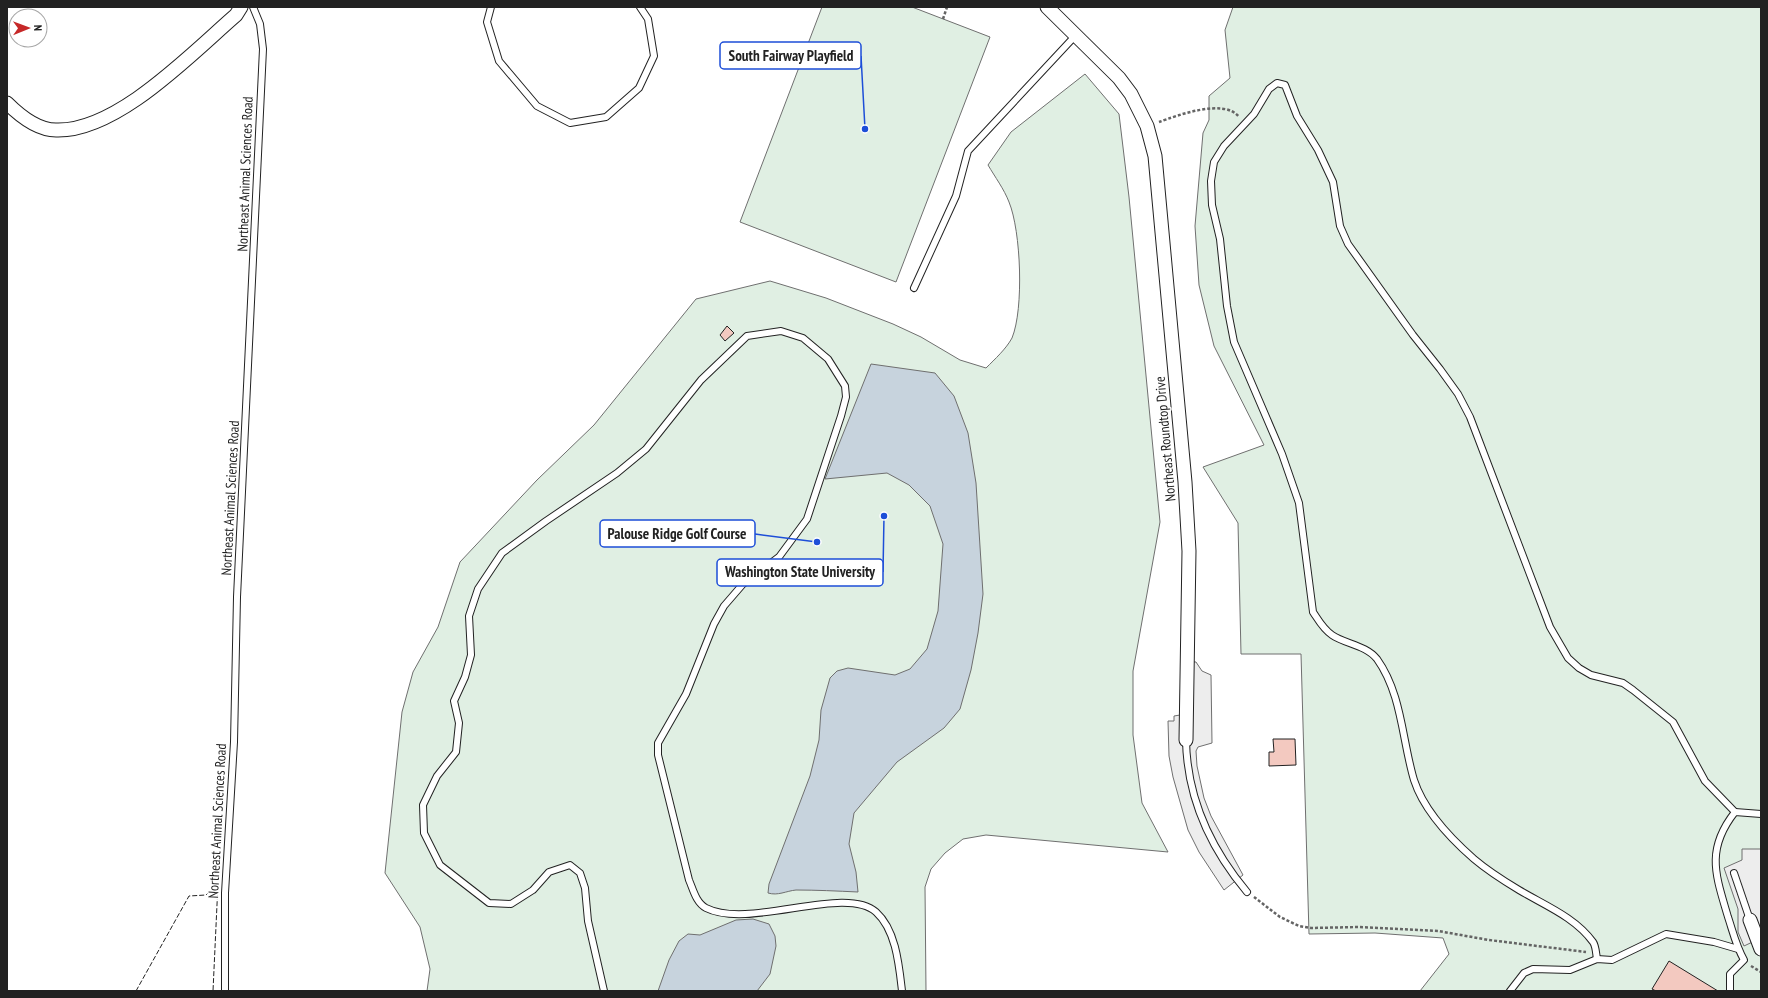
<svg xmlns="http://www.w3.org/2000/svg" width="1768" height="998" viewBox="0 0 1768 998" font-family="'PT Sans Narrow',sans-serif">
<rect width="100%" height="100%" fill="#fff"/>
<!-- green -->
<g fill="#e0efe3" stroke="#6f6f6f">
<path d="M822,7h90l78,30 -94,245 -156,-60z"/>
<path d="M1233,7h528v984h-341l29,-37 -6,-16 -68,-5 -66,1 -8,-280h-60l-3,-131 -35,-56 61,-22 -50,-99 -15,-61 -4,-59 8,-93 6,-13v-24l21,-18 -5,-48z"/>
<path d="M1085,74l34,40 10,83 31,325 -27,149v64l9,68 26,49 -182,-17 -23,4 -18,14 -14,16 -6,18 1,104h-499l3,-22 -10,-42 -35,-54 17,-161 11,-40 25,-45 22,-65 77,-82 57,-55 102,-126 74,-18 56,17 67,26 28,13 39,23 26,8c9,-9 20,-19 26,-30 12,-29 9,-107 -3,-136 -5,-13 -14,-25 -21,-37l23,-33z"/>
</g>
<!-- parking -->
<g fill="#ededed" stroke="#6f6f6f">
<path d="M1181,661l15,1 6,9 9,4 1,68 -14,4 -2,4 1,15 7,32 7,18 32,59 -19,15 -25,-38 -11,-22 -15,-53 -4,-21 -1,-35h6v-5l6,-1z"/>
<path d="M1742,849h19v89l-17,8 -6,-14v-23l-14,-41 18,-8z"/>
</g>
<!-- water -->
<g fill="#c7d3dd" stroke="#6f6f6f">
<path d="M871,364l64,9 19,23 14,37 8,50 7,111 -5,39 -7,37 -11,39 -16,19 -47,34 -43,51 -5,31 7,28 2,20c-21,-1 -42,-2 -62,-2 -10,1 -18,6 -28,3l1,-9 41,-108 9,-36 2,-30 9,-32 7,-7 11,-3 47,7 15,-6 17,-20 11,-38 5,-67 -13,-38 -21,-21 -22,-12 -62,6z"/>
<path d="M753,919l16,5 6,12 1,10 -6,28 -13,17h-99l11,-31 10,-19 9,-7 12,1 36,-15z"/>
</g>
<!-- building -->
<g fill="#f3c9c0" stroke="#222">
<path d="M727,326l7,7 -9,8 -5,-6z"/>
<path d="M1273,739h22l1,26 -27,1v-14h5z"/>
<path d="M1669,961l49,30h-62l-4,-2z"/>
</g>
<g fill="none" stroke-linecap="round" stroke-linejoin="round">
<!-- service casing -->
<g stroke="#222" stroke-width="8">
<g id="service">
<path d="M491,7l-4,15 12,39 38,45 33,17 36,-6 33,-29 15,-32 -6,-37 -8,-12"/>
<path d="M914,288l42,-92 12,-45 108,-116"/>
<path d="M1186,740c1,58 25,109 61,152"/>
<path d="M1734,873l16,47"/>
<path d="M1597,959c-1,-5 -1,-13 -4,-17 -18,-25 -49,-37 -74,-52 -15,-9 -32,-20 -45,-31 -24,-21 -50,-48 -60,-79 -12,-40 -12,-86 -37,-121 -11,-14 -32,-15 -45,-24 -9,-6 -13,-14 -19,-23l-14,-109 -17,-49 -48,-112 -7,-36 -7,-67 -8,-34 -1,-24 3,-19 10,-16 30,-32 15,-25 8,-6 8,2 12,31 21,34 15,32 7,44 8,18 65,91 27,34 18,25 12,23 80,210 18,31 11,10 12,7 32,8 10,7 40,32 32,59 30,31"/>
<path d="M225,991v-98l9,-151 3,-145 26,-548 -3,-25 -7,-17"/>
<path d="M604,991l-16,-70 -3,-33 -5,-15 -10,-8 -21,7 -16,18 -22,14 -22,-1 -49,-38 -16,-32 -1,-28 14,-29 19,-24 3,-29 -5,-22 11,-24 6,-22 -2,-39 9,-27 24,-36 44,-32 71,-48 29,-24 55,-69 46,-44 34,-5 22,7 25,21 17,27 1,11 -5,19 -34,103 -28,38 -36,27 -19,22 -10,18 -28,70 -28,49v12l31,125c4,9 7,23 17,28 44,22 139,-24 170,4 20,18 23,53 26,79"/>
<path d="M1510,991l14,-18 9,-4 37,1 27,-11 15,1 54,-26 48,8 24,7"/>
<path d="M1730,991v-17l14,-14c-8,-14 -11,-28 -16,-43 -12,-41 -23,-67 7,-105l26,2"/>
</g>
</g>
<!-- minor casing -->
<g stroke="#222" stroke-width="15">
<g id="minor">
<path d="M1047,7l72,71 12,16 16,32 8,30 30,326 4,69 -3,189"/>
<path d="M7,103c12,12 31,27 49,27 61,2 136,-77 180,-115l5,-8"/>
<path d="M1750,920l11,29"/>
</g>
</g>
<!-- path -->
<g stroke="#646464" stroke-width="2.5" stroke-dasharray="3 2" stroke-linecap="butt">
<path d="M943,19l4,-12"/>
<path d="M1159,122c19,-7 66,-24 80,-5"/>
<path d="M1254,897l26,20 19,9 12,2 48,-1 79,4 51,9 97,12"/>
<path d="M1751,966l10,6"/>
</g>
<!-- service -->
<use href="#service" stroke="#fff" stroke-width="6"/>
<!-- minor -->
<use href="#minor" stroke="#fff" stroke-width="13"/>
<!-- fence -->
<path stroke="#222" stroke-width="1" stroke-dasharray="5 2" stroke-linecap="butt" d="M136,991l53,-95 17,-1 12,-12 -5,108"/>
</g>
<g text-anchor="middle" stroke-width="3" stroke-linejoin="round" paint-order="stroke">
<!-- street labels -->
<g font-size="14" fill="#222" stroke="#fff">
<text transform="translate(245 174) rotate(-88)" y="5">Northeast Animal Sciences Road</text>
<text transform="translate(1165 439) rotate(-95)" y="5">Northeast Roundtop Drive</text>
<text transform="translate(230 498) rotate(-87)" y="5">Northeast Animal Sciences Road</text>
<text transform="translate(217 821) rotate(-87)" y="5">Northeast Animal Sciences Road</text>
</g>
</g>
<!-- callouts -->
<path fill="none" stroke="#1d4ed8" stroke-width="1.5" d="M865 129L861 56M817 542L755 534M884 516L883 572"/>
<g fill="#1d4ed8" stroke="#fff" stroke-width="1.5">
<circle cx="865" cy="129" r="4"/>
<circle cx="817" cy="542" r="4"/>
<circle cx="884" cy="516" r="4"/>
</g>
<g fill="#fff" stroke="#1d4ed8" stroke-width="1.5">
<rect x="720" y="42" width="141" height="27" rx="4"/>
<rect x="600" y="520" width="155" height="27" rx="4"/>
<rect x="717" y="559" width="166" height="27" rx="4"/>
</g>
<g font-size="15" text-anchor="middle" font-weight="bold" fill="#222">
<text x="791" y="61">South Fairway Playfield</text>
<text x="677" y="539">Palouse Ridge Golf Course</text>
<text x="800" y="577">Washington State University</text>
</g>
<!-- border -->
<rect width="1768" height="998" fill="none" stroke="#222222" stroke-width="16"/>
<!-- north arrow -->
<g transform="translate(28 28) rotate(89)"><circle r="19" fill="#ffffff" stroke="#a7a7a7"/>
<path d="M0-3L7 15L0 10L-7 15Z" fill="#c62828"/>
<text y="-6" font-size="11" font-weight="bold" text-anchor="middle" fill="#222222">N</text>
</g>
</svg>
